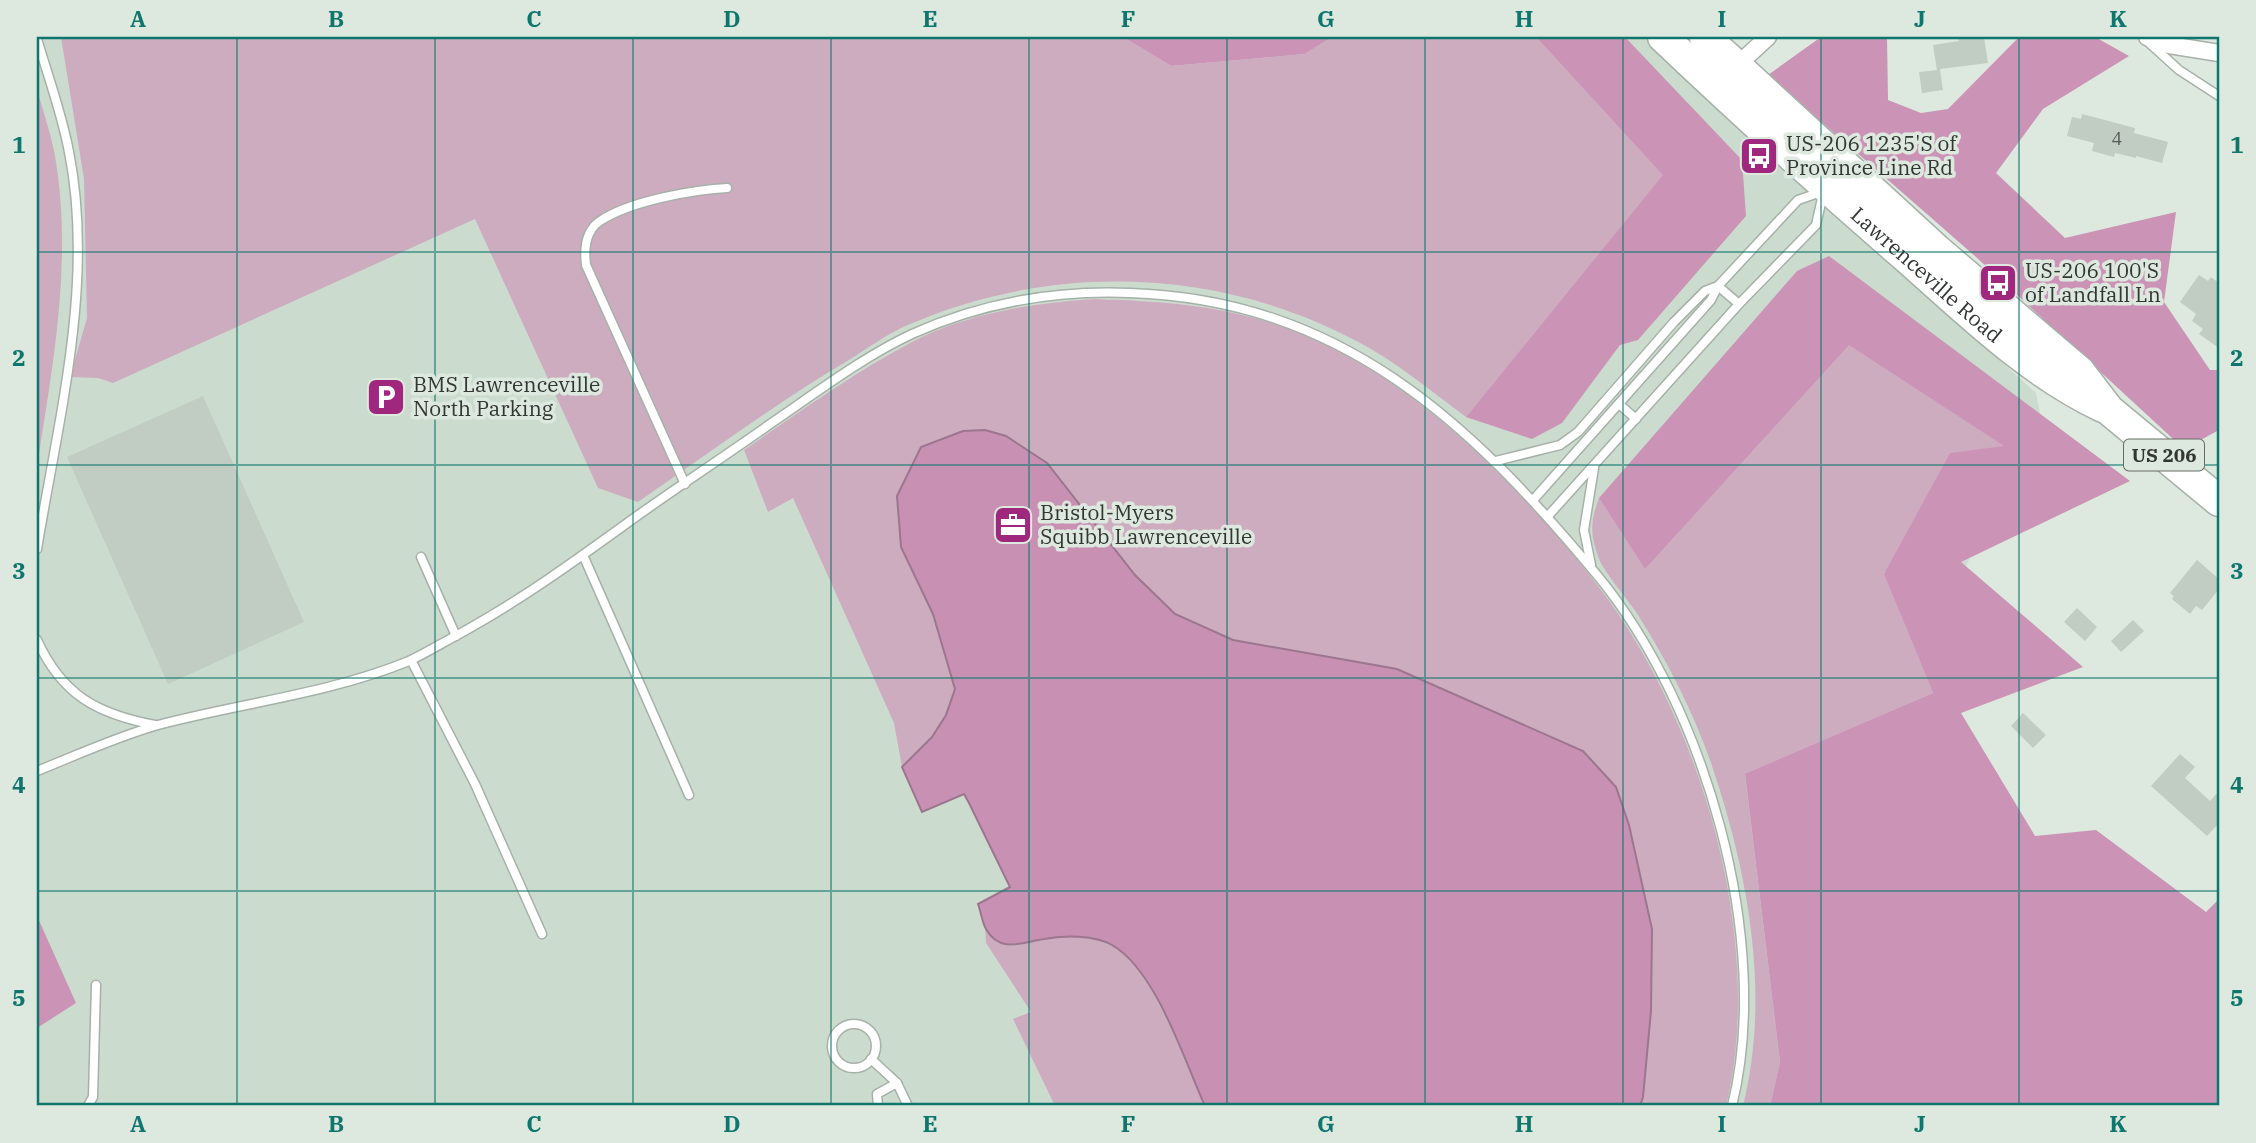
<svg xmlns="http://www.w3.org/2000/svg" width="2256" height="1143" viewBox="0 0 2256 1143" font-family="'IBM Plex Serif',serif">
<rect width="100%" height="100%" fill="#dde8de"/>
<!-- built -->
<path fill="#cbdcce" d="M37,37h1086l48,29 134,-12 27,-17h311l393,356 7,36 -108,191 3,117 191,369h-2092z"/>
<!-- green -->
<g fill="#ceacc0">
<path d="M61,37h1062l48,29 134,-12 27,-17h204l128,138 -198,242c-31,-23 -61,-48 -95,-68 -141,-81 -314,-89 -463,-24 -21,9 -40,23 -59,35 -73,43 -141,94 -211,142l-40,-14 -123,-269 -362,164 -15,-5 -28,-1 17,-59 -3,-139z"/>
<path d="M37,89c6,22 14,45 18,67 18,104 -2,208 -18,310z"/>
<path d="M1094,299c65,2 127,6 189,28 78,27 147,80 206,137 41,39 78,81 112,126 101,132 165,353 125,516h-86l3,-9 8,-86 1,-82 -23,-104 -13,-38 -33,-36 -186,-82 -164,-29 -58,-26 -40,-39 -172,-144 -42,16 -20,100 32,67 22,75 -9,26 -15,22 -29,30 -8,-44 -101,-225 -25,14 -24,-62c54,-37 109,-77 168,-108 56,-29 120,-39 182,-43z"/>
<path d="M1849,344l156,102 -121,127 49,120 -188,82 35,287 -10,44h-27c28,-113 5,-234 -32,-343 -18,-52 -44,-102 -73,-148 -9,-14 -34,-43 -39,-56 -9,-25 -9,-37 0,-61l46,70z"/>
<path d="M985,928c3,3 7,9 11,12 16,13 34,0 51,-2 20,-1 46,-3 64,6 40,21 75,121 94,162h-150l-42,-87 18,-7 -45,-69z"/>
</g>
<!-- forest -->
<g fill="#cb94b6">
<path d="M1123,37h209l-27,17 -134,12z"/>
<path d="M1536,37h89l117,123 4,56 -108,124 -18,5 -58,78 -30,16 -66,-22 197,-242z"/>
<path d="M1821,37h66l1,63 33,13 27,-4 71,-72h76l34,19 -86,53 -47,64 69,65 111,-26 -12,90 46,68h9v60l-35,19 -208,-192 -208,-182z"/>
<path d="M1829,256l301,225 -169,81 122,105 -122,46 74,123 61,-6 110,82 13,-13v207h-449l10,-44 -35,-288 188,-81 -49,-119 66,-121 54,-7 -155,-101 -204,224 -46,-71 198,-227z"/>
<path d="M37,916l39,87 -39,25z"/>
</g>
<!-- water -->
<path fill="#c891b3" stroke="#9b768d" stroke-width="2" d="M985,430l21,6 41,27 88,112 40,39 58,26 164,29 186,82 33,36 13,38 23,104 -1,82 -8,86 -3,9h-435c-20,-44 -49,-136 -93,-161 -17,-10 -49,-10 -68,-6 -21,3 -44,15 -58,-10 -4,-7 -5,-17 -8,-25l32,-17 -41,-84 -5,-9 -42,18 -20,-45 30,-30 14,-22 9,-26 -22,-75 -32,-67 -4,-51 24,-49 42,-16z"/>
<!-- building -->
<g fill="#c1ccc3">
<path d="M1958,37h26l4,26 -48,6 3,21 -21,3 -3,-21 18,-2 -4,-25 26,-4z"/>
<path d="M2082,114l53,14 -1,5 34,9 -6,21 -26,-7v2l-21,-5 -1,4 -22,-6 2,-8 -27,-7 5,-19 9,2z"/>
<path d="M2199,275l9,6 3,-4 8,6v65l-20,-14 4,-5 -11,-8 4,-7 -16,-12z"/>
<path d="M203,396l101,226 -136,62 -101,-227z"/>
<path d="M2197,560l22,19v10l-17,21 -6,-4 -6,8 -18,-15 2,-3 -4,-3z"/>
<path d="M2077,608l20,19 -12,14 -21,-19z"/>
<path d="M2133,620l11,11 -23,21 -10,-11z"/>
<path d="M2023,713l23,22 -13,13 -22,-22z"/>
<path d="M2180,754l15,13 -10,11 25,23 9,-10v32l-12,13 -56,-50z"/>
</g>
<g fill="none" stroke-linecap="round" stroke-linejoin="round">
<!-- lane casing -->
<g stroke="#a6b1a8" stroke-width="11">
<g id="lane">
<path d="M37,39c11,37 25,75 32,113 26,130 -11,269 -32,397"/>
<path d="M2147,41l32,29 40,26"/>
<path d="M1619,404l17,15"/>
<path d="M1496,461l64,-16 18,-13 96,-110 31,-31 13,-5 21,18"/>
<path d="M685,484l-99,-219c-2,-16 -1,-34 14,-44 30,-20 92,-31 127,-33"/>
<path d="M1534,499l177,-199 7,-14 80,-86 23,-8"/>
<path d="M1548,516l191,-212 77,-79 7,-31"/>
<path d="M583,555l106,240"/>
<path d="M421,557l35,79"/>
<path d="M1591,565l-7,-35 10,-62"/>
<path d="M37,640c25,55 60,74 118,85"/>
<path d="M411,660l64,124 67,150"/>
<path d="M37,771c40,-16 79,-34 121,-46 83,-22 170,-31 251,-64 17,-8 35,-19 52,-28 62,-34 118,-75 176,-117 45,-32 91,-62 136,-94 44,-30 90,-65 139,-88 69,-31 143,-44 218,-41 211,7 339,128 467,282 108,130 176,366 135,531"/>
<circle cx="854" cy="1046" r="22"/>
<path d="M871,1059l26,24 11,23"/>
<path d="M88,1106l5,-9 3,-112"/>
<path d="M878,1106l-1,-12 20,-11"/>
</g>
</g>
<!-- street casing -->
<g stroke="#a6b1a8" stroke-width="19">
<g id="street">
<path d="M2147,37l22,8 50,8"/>
<path d="M1732,70l36,-33"/>
</g>
</g>
<!-- highway casing -->
<g stroke="#a6b1a8" stroke-width="33">
<g id="highway">
<path id="s1" d="M1663,37c80,76 162,150 245,222 61,54 121,113 195,148"/>
<path d="M1705,37l232,213 143,122 29,38 110,91"/>
</g>
</g>
<!-- lane -->
<use href="#lane" stroke="#fff" stroke-width="8"/>
<!-- street -->
<use href="#street" stroke="#fff" stroke-width="16"/>
<!-- highway -->
<use href="#highway" stroke="#fff" stroke-width="30"/>
</g>
<!-- grid -->
<path fill="none" stroke="#0f766e" stroke-width="2" stroke-opacity="0.55" d="M237,37v1069M435,37v1069M633,37v1069M831,37v1069M1029,37v1069M1227,37v1069M1425,37v1069M1623,37v1069M1821,37v1069M2019,37v1069M37,252h2182M37,465h2182M37,678h2182M37,891h2182"/>
<!-- icons -->
<defs>
<g id="bus-square" transform="scale(2.0125)"><rect x="-9" y="-9" width="18" height="18" rx="4" fill="#a0277e" stroke="#dde8de"/><path d="M-5-6H5V4H4V6H2V4H-2V6H-4V4H-5ZM-3.5-4V0h7V-4ZM-3.5 1.2v1.5H-2V1.2ZM2 1.2v1.5H3.5V1.2Z" fill="#fff"/></g>
<g id="parking-square" transform="scale(2.0125)"><rect x="-9" y="-9" width="18" height="18" rx="4" fill="#a0277e" stroke="#dde8de"/><path d="M-3.5-5.5H1a3.5 3.5 0 0 1 0 7H-1V5.5H-3.5ZM-1-3.4V-.6H.8a1.4 1.4 0 0 0 0-2.8Z" fill="#fff"/></g>
<g id="office-square" transform="scale(2.0125)"><rect x="-9" y="-9" width="18" height="18" rx="4" fill="#a0277e" stroke="#dde8de"/><path d="M-6-3h4V-5.5h4V-3h4V5H-6ZM-1-4.5V-3h2v-1.5ZM-6 0V1H6V0Z" fill="#fff"/></g>
</defs>
<g fill-rule="evenodd">
<use href="#bus-square" x="1759" y="156"/>
<use href="#bus-square" x="1998" y="283"/>
<use href="#parking-square" x="386" y="397"/>
<use href="#office-square" x="1013" y="525"/>
</g>
<g text-anchor="middle" stroke-width="7" stroke-linejoin="round" paint-order="stroke">
<!-- number labels -->
<g font-size="18" fill="#565c58">
<text x="2117" y="145">4</text>
</g>
<!-- shield labels -->
<rect fill="#dde8de" stroke="#666c67" stroke-width="2" x="2124" y="439.5" width="80" height="31" rx="5"/>
<g font-size="19" font-weight="bold" fill="#333734">
<text x="2164" y="462">US 206</text>
</g>
<!-- poi labels -->
<g font-size="21" fill="#333734" stroke="#dde8de" text-anchor="start">
<text x="1786" y="151">US-206 1235'S of<tspan x="1786" dy="24">Province Line Rd</tspan></text>
<text x="2025" y="278">US-206 100'S<tspan x="2025" dy="24">of Landfall Ln</tspan></text>
<text x="413" y="392">BMS Lawrenceville<tspan x="413" dy="24">North Parking</tspan></text>
<text x="1040" y="520">Bristol-Myers<tspan x="1040" dy="24">Squibb Lawrenceville</tspan></text>
</g>
<!-- street labels -->
<g font-size="21" fill="#333734" stroke="#dde8de">
<text dy="7" stroke="none"><textPath href="#s1" startOffset="355">Lawrenceville Road</textPath></text>
</g>
</g>
<!-- border -->
<rect width="2256" height="1143" fill="none" stroke="#dde8de" stroke-width="77"/>
<rect x="38" y="38" width="2180" height="1066" fill="none" stroke="#0f766e" stroke-width="2.5"/>
<g font-size="23" text-anchor="middle" font-weight="bold" fill="#0f766e">
<text x="138" y="27">A</text>
<text x="336" y="27">B</text>
<text x="534" y="27">C</text>
<text x="732" y="27">D</text>
<text x="930" y="27">E</text>
<text x="1128" y="27">F</text>
<text x="1326" y="27">G</text>
<text x="1524" y="27">H</text>
<text x="1722" y="27">I</text>
<text x="1920" y="27">J</text>
<text x="2118" y="27">K</text>
<text x="19" y="153">1</text>
<text x="2237" y="153">1</text>
<text x="19" y="366">2</text>
<text x="2237" y="366">2</text>
<text x="19" y="579">3</text>
<text x="2237" y="579">3</text>
<text x="19" y="793">4</text>
<text x="2237" y="793">4</text>
<text x="19" y="1006">5</text>
<text x="2237" y="1006">5</text>
<text x="138" y="1132">A</text>
<text x="336" y="1132">B</text>
<text x="534" y="1132">C</text>
<text x="732" y="1132">D</text>
<text x="930" y="1132">E</text>
<text x="1128" y="1132">F</text>
<text x="1326" y="1132">G</text>
<text x="1524" y="1132">H</text>
<text x="1722" y="1132">I</text>
<text x="1920" y="1132">J</text>
<text x="2118" y="1132">K</text>
</g>
</svg>
